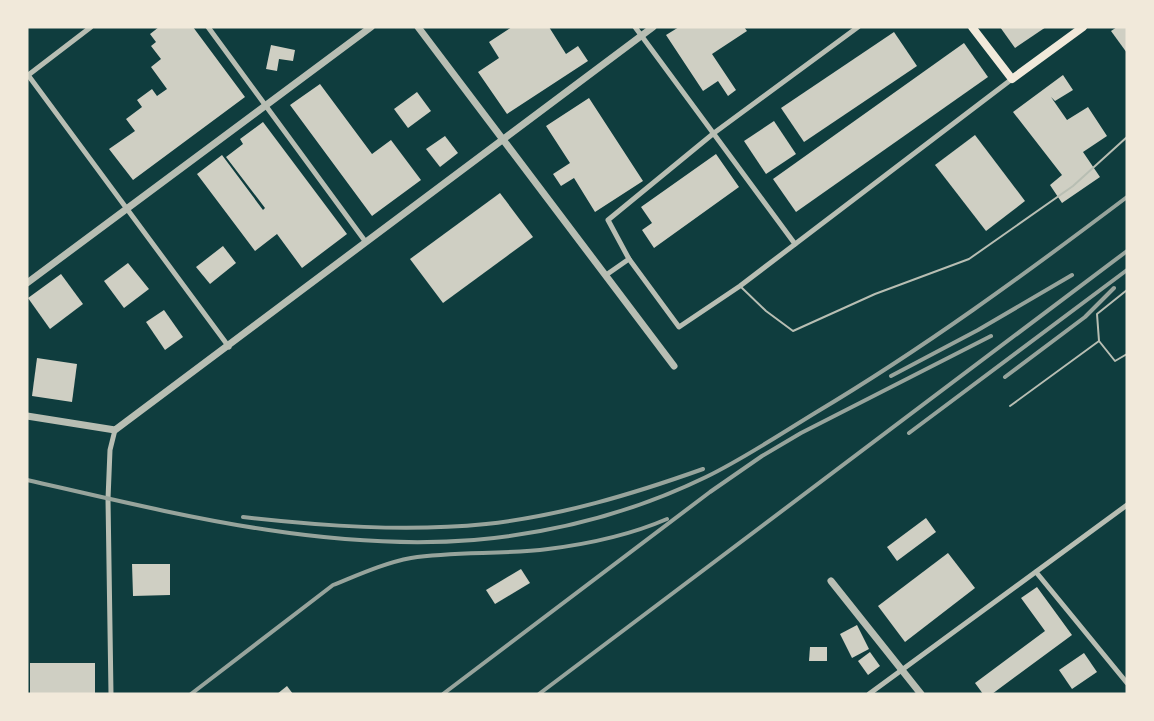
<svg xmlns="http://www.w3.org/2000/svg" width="1154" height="721" viewBox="0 0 1154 721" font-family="'Source Serif 4',serif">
<rect width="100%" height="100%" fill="#0f3d3e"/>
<!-- building -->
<g fill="#cfcfc3">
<path d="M159,27h34l52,70 -112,83 -24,-31 26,-18 -9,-12 16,-12 -5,-7 15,-11 5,7 10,-7 -16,-22 10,-8 -10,-13 5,-4 -6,-8z"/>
<path d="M512,27h37l17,27 12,-8 10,15 -81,53 -29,-42 21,-14 -10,-16z"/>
<path d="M679,27h65l3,4 -35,23 24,36 -8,6 -10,-15 -15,10 -37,-56z"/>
<path d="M1000,27h46l-31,21z"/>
<path d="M1117,27h10v26l-16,-22z"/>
<path d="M894,32l23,34 -113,76 -23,-34z"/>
<path d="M964,43l24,34 -192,135 -23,-33z"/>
<path d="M271,45l24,5 -2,11 -14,-2 -2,12 -11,-2z"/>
<path d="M1063,75l10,15 -18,11 -4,-4 16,23 21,-13 19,29 -24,16 17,25 -38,26 -12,-18 12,-10 -49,-63z"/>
<path d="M320,84l52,70 19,-14 30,40 -49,36 -82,-111z"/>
<path d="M417,92l14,19 -23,17 -14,-19z"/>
<path d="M589,98l54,83 -48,31 -21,-34 -13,8 -8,-12 17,-11 -24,-37z"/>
<path d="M774,121l22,33 -30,20 -22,-33z"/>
<path d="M263,122l84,112 -45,34 -25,-34 -22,17 -58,-77 25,-19 41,55 2,-2 -39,-51 17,-13 -3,-5z"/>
<path d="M975,135l50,66 -39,30 -51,-66z"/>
<path d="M445,136l13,17 -18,14 -14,-18z"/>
<path d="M716,154l23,33 -85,61 -12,-18 10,-7 -11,-16z"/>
<path d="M500,193l33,44 -90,66 -33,-44z"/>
<path d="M223,246l13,17 -26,21 -14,-17z"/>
<path d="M128,263l21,26 -25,19 -20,-27z"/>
<path d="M61,274l22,30 -33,25 -22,-31z"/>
<path d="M164,310l19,27 -18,13 -19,-28z"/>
<path d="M37,358l40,6 -5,38 -40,-6z"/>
<path d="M926,518l10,14 -39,29 -10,-14z"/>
<path d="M948,553l27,35 -70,54 -27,-36z"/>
<path d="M132,564h38v31l-37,1z"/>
<path d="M521,569l9,14 -35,21 -9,-14z"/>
<path d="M1037,587l35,48 -80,59h-9l-8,-11 70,-52 -24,-33z"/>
<path d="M857,625l12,24 -17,9 -12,-24z"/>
<path d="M810,647h17v14h-18z"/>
<path d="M870,652l10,14 -12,9 -10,-14z"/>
<path d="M1084,653l13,19 -25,17 -13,-19z"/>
<rect x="30" y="663" width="65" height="31"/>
<path d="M287,686l6,8h-16z"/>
</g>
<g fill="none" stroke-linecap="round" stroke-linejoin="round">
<!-- service -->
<g stroke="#b8beb3" stroke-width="2">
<path d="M740,286l26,25 27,20 82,-37 94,-35 104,-73 54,-49"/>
<path d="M1127,290l-30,24 2,27 16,20 12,-7"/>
<path d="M1010,406l89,-65"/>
</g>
<!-- minor -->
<g stroke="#b8beb3" stroke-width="5">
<path d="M208,27l157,214"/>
<path d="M635,27l160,217"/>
<path d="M858,27l-144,106 -106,87 21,39 50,68 61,-41 272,-207"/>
<path d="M28,75l201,272"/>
<path d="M27,76l64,-49"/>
<path d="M606,275l23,-16"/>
<path d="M1036,572l91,111"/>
<path d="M111,694l-3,-195 2,-49 5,-20"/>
<path d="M869,694l258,-189"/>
</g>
<!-- tertiary -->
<g stroke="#b8beb3" stroke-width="7">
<path d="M418,27l256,339"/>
<path d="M27,283l344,-256"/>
<path d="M27,416l88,14 538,-403"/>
<path d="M831,581l90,113"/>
</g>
<!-- primary -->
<path stroke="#f1e9da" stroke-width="8" d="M972,27l40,52 71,-52"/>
<!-- rail -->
<g stroke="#97a49c" stroke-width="4">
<path d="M891,376l87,-46 94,-55"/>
<path d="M1005,377l80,-60 29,-29"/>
<path d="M909,433l218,-163"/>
<path d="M27,480c145,33 296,72 447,60 79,-7 160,-28 232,-63 37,-18 73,-42 109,-64 109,-65 210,-139 312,-216"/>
<path d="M243,517c79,9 163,15 243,7 74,-8 147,-30 217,-55"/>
<path d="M191,694l142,-109c25,-10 51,-22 78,-27 45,-7 91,-3 137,-9 40,-5 82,-14 119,-30"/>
<path d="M443,694l267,-202 52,-36 39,-23 190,-97"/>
<path d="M539,694l588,-443"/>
</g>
</g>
<!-- border -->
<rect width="1154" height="721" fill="none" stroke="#f1e9da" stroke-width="57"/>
</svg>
